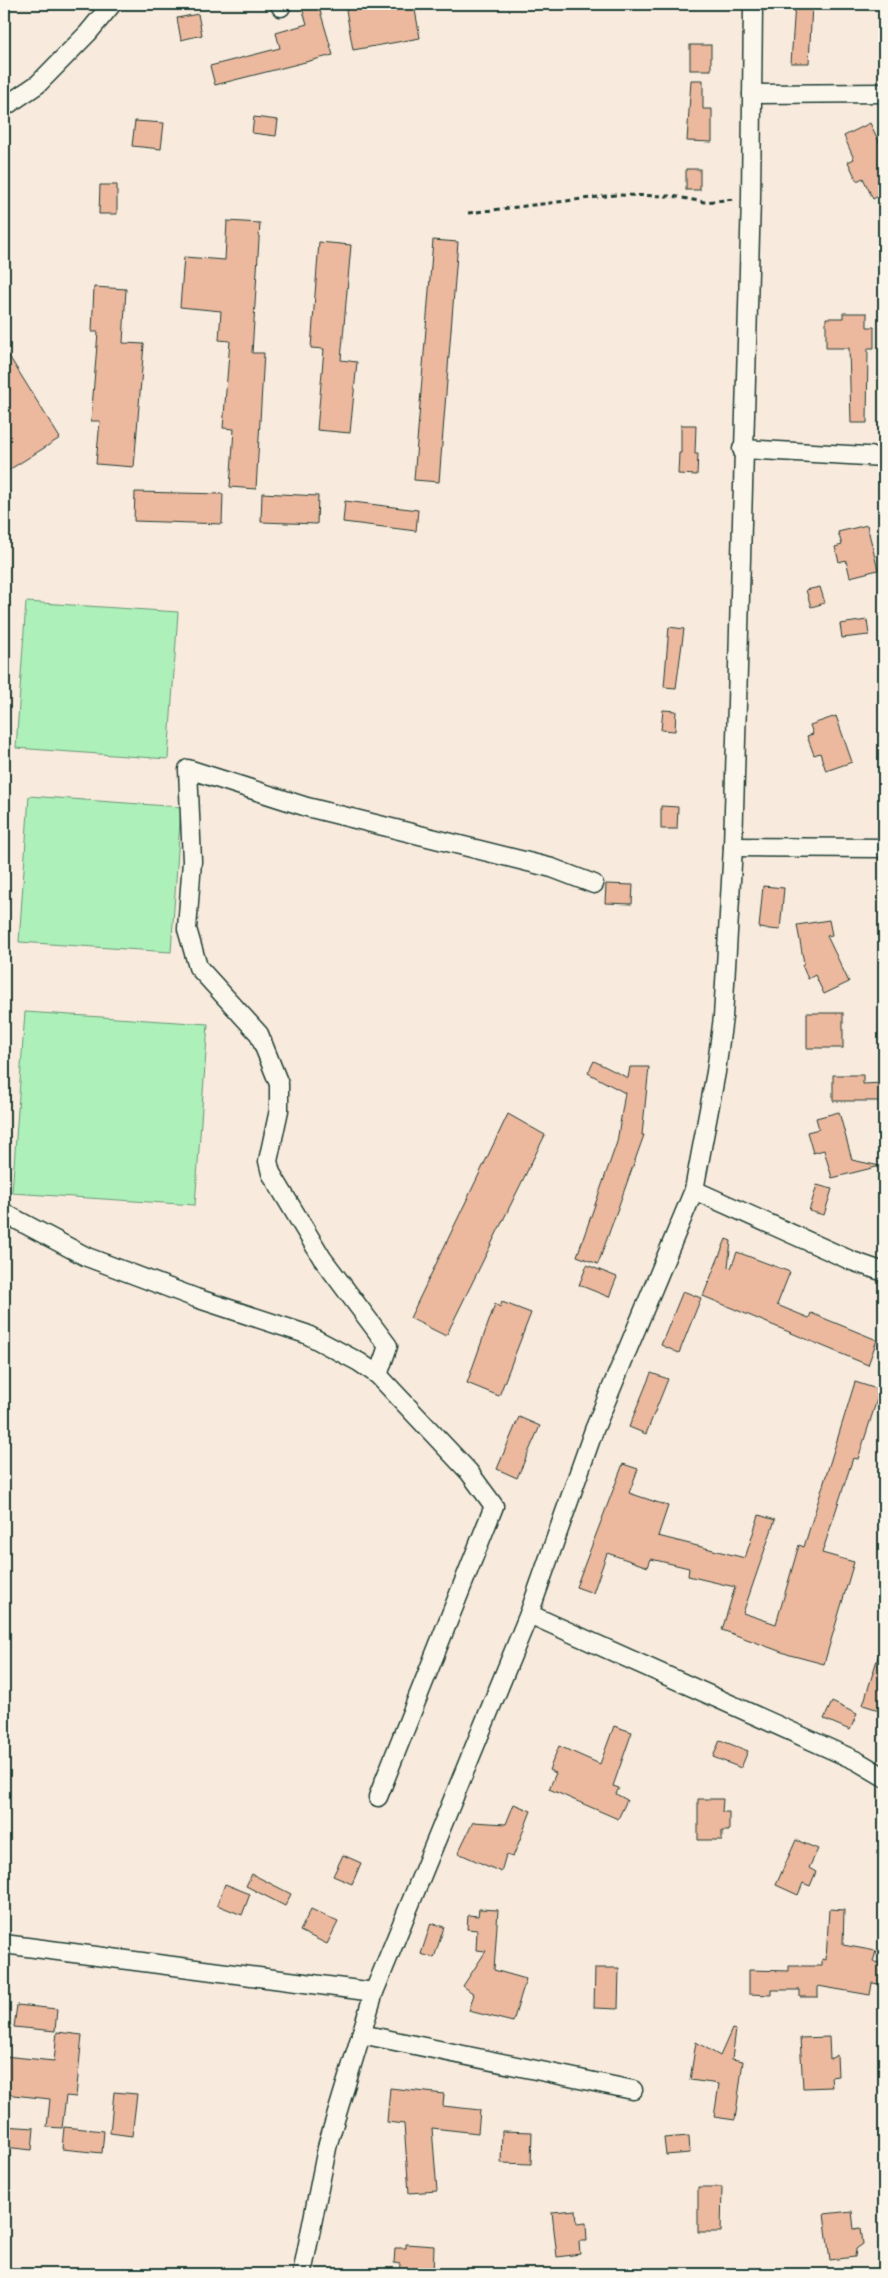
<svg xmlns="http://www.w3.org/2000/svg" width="888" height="2278" viewBox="0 0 888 2278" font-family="Delius,sans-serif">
<rect width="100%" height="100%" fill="#f8eadc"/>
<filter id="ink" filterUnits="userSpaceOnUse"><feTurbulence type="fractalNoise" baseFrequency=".02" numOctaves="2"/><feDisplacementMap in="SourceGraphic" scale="10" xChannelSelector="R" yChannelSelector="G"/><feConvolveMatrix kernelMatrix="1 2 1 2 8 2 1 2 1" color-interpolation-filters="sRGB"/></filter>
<g filter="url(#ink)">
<!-- green -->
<g fill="#aef0b9" stroke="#669676">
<path d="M26,602l152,10 -10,147 -152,-11z"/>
<path d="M29,796l152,11 -10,145 -152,-10z"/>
<path d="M25,1012l183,12 -13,181 -183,-12z"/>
</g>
<!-- building -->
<g fill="#ecb89e" stroke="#1f3d34">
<path d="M318,4l15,51 -118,30 -5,-19 70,-18 -4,-15 31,-9 -5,-16z"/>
<path d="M345,4h69l6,34 -67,12z"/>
<path d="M795,4h17l-3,59h-18z"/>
<path d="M198,14l4,21 -21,5 -4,-22z"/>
<rect x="690" y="45" width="21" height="25"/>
<path d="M691,80h12v29h9v33l-25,-1z"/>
<path d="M254,117l24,3 -2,16 -24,-3z"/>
<path d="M135,121l29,2 -3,26 -29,-3z"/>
<path d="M870,123l14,29v41l-11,6 -10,-21 -6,3 -9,-19 6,-3 -10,-23z"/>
<rect x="686" y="169" width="14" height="21"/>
<path d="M100,185h17v29h-18z"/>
<path d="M227,221l33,2 -8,130h12l-8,136 -26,-2 4,-58 -11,-1 7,-87 -11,-1 2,-29 -41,-4 4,-50 41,3z"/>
<path d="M433,240l25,2 -19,240 -25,-2z"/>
<path d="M319,242l32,3 -10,115 16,2 -7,71 -33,-3 7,-81 -13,-1z"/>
<path d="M94,287l32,2 -3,54 21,1 -10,123 -38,-3 4,-43h-9l7,-89h-6z"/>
<path d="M843,313h24v14h7v21h-6l-1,75h-16l-2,-75h-23v-30h17z"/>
<path d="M4,348l56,90 -56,35v-43l5,-3 -5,-9z"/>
<path d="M681,425h15l-1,29h3l-1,21 -19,-1 1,-21h2z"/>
<path d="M135,492l88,2 -1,30 -88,-3z"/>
<path d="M262,493l56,3 -1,28 -56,-2z"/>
<path d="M345,501l73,9 -2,21 -73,-9z"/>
<path d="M867,525l11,45 -28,7 -4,-17 -7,2 -4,-15 7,-2 -4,-13z"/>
<path d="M820,587l5,16 -14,4 -5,-17z"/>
<path d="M867,620l2,15 -27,3 -2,-14z"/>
<path d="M669,627l15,2 -8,59 -12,-1z"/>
<path d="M663,710l13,1 -1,20 -14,-1z"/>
<path d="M836,716l16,46 -26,9 -6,-18 -6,2 -7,-19 6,-2 -3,-9z"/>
<path d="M661,806l17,1 -1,22h-16z"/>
<path d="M606,884l27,1 -1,19 -27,-1z"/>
<path d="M763,886l21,2 -4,42 -21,-2z"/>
<path d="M829,920l3,15 -5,1 22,46 -25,12 -9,-19 -7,4 -6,-14 2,-2 -7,-38z"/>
<rect x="807" y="1013" width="36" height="35"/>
<path d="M594,1061l34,17 2,-11h19l-7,68h2l-46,129 -21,-8 40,-114 8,-49 -37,-20z"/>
<path d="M833,1075h30v9l21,-1v18h-51z"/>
<path d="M839,1112l13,48 28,6 -48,12 -8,-28 -11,3 -6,-21 12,-3 -3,-11z"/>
<path d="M508,1114l37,21 -99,201 -36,-18z"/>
<path d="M817,1185l15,4 -8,26 -15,-4z"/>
<path d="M726,1239l5,2 -3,26 3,1 6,-16 53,20 -13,33 32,13 2,-5 66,27 -9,25 -165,-69z"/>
<path d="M587,1265l30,12 -8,20 -30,-12z"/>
<path d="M683,1291l18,7 -22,55 -18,-8z"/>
<path d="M502,1302l29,11 -32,83 -32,-13 28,-79 5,3z"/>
<path d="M651,1373l17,6 -22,55 -17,-7z"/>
<path d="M855,1382l25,8 -22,69 -5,-1 -31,95 32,9 -30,102 -34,-9 -68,-25 13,-43 -47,-11 1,-8 -38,-9 -3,8 -41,-14 -14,40 -17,-6 47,-123 15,5 -9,24 39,13 -10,30 87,22 14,-43 16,5 -32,93 33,11 23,-79 5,2z"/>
<path d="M519,1417l21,9 -23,52 -20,-9z"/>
<path d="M881,1647l3,1v55l-2,8 -19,-6z"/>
<path d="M832,1702l25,12 -7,16 -26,-11z"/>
<path d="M614,1726l18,6 -19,54 6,2 -3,6 11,6 -9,19 -69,-30 7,-16 -7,-3 10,-24 41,18z"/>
<path d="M720,1740l28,11 -7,17 -28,-11z"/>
<path d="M698,1799h25l-1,13h7v19h-7v9h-24z"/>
<path d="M514,1804l17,7 -18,46 -7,-2 -5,17 -43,-19 15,-31 33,2z"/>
<path d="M796,1840l22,9 -9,19 7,4 -6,14 -7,-3 -5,12 -22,-10z"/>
<path d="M343,1855l18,8 -9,21 -19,-8z"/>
<path d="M252,1874l39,20 -6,12 -39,-20z"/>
<path d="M225,1884l25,10 -8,21 -25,-10z"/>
<path d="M311,1909l27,13 -11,22 -27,-13z"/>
<path d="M479,1909l19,1 -4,60 32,9 -13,43 -44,-11 5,-17 -11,-8 23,-35 -10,-1 1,-20 -10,-1 1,-14 10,1z"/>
<path d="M829,1909l15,1 -1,35 33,6 -3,11 9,1 -3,21 -7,-1 -2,12 -52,-9v11h-18v-7h-29v5l-22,-1v-24l40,1v-5h33v-7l4,1z"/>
<path d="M431,1923l13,4 -10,31 -13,-4z"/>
<path d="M595,1968h24l-1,41 -24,-1z"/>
<path d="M17,2005l40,4 -2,22 -41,-4z"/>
<path d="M732,2029l4,1 -4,29 11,2 -8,59 -21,-3 5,-33 -29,-4 6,-38 24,14z"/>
<path d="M57,2032l25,3 -6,62 -10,-1 -4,32 -15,-1 3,-28 -46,-5v-38l50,5z"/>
<path d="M829,2037l1,22 7,-4 1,21 -7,1 1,10 -29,1 -3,-50z"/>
<path d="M390,2088l54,6 -1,12 37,4 -2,23 -46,-5 5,63 -28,2 -5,-69 -17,-2z"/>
<path d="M114,2092l23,2 -5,42 -22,-3z"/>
<path d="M4,2126l30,2 -2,22 -28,-3z"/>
<path d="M64,2127l40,4 -2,22 -40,-4z"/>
<path d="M502,2131l30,1 -1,32 -30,-1z"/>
<path d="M689,2136l1,17 -24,2 -2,-17z"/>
<path d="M698,2187h24l-1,45h-23z"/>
<path d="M576,2210l1,14 9,-1 1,18h-8l1,13 -23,3 -5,-45z"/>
<path d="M852,2211l2,18 7,-1 2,16 -7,5 -1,8 -25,3 -6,-46z"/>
<path d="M406,2244l28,2 -1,28h-34l1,-10 -6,-1 1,-15h11z"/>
</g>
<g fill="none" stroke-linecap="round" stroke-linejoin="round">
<!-- minor casing -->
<g stroke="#1f3d34" stroke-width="21">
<g id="minor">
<path d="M281,7l1,-3"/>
<path d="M752,94l132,-1"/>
<path d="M4,107l34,-23 50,-51 24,-29"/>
<path d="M742,449l142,8"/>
<path d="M733,847l151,1"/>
<path d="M694,1190l158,71 32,11"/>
<path d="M4,1213l83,44 109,41 110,36 53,28 19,13 91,97 25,34 -116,291"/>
<path d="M378,1375l10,-29 -66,-88 -51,-85 -3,-12 11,-51v-26l-20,-50 -61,-67 -11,-38 5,-68 -4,-92 119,38 245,61 42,16"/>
<path d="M529,1614l328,147 27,16"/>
<path d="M4,1944l370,48"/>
<path d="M361,2034l272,56"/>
<path d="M302,2274l26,-131 46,-151 155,-378 65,-184 100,-240 22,-118 7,-55 10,-170 18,-649 2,-194"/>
</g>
</g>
<!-- path -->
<path stroke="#1f3d34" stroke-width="3" stroke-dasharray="5 4" stroke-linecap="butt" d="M468,213l147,-18 57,1 32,6 31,-3"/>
<!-- minor -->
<use href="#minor" stroke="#fbf7ec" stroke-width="18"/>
</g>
</g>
<!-- margin -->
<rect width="888" height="2278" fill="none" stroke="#fbf7ec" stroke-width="20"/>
<rect x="10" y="10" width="868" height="2258" fill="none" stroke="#1f3d34" stroke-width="2" filter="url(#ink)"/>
</svg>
